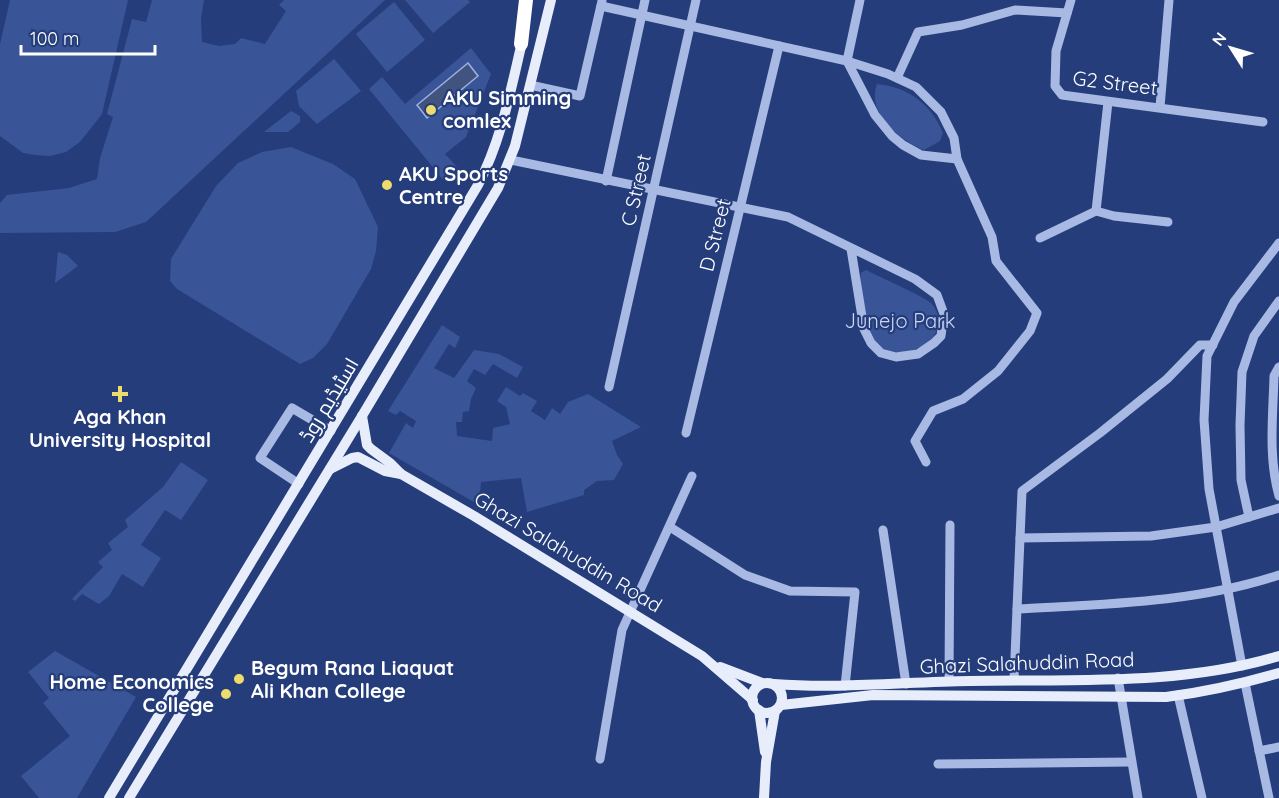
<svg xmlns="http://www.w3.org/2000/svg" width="1279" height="798" viewBox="0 0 1279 798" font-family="Quicksand,Cairo,sans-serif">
<rect width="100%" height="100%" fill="#253d7a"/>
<!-- green -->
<g fill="#395597">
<path d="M10,0h118l-26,114 -22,28 -14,10 -16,4 -15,-1 -12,-2 -23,-17v-92z"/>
<path d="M152,0h52l-3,19 1,23 17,4 16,-2 6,-6 24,6 21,-33 -7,-6 5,-5h101l-239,222 -31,10 -115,1v-30l7,-8 62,-7 28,-9 3,-21 13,-41 -6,-3 25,-95 14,3z"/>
<path d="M405,0h63l2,2 -37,31z"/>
<path d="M394,2l31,38 -38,32 -31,-38z"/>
<path d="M471,48l20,26 -25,63 -21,17 12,13 -13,14 -75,-92 13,-12 23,27z"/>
<path d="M334,59l27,32 -44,33 -18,-18 -3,-15z"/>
<path d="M877,84c31,3 54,20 66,49l-3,8 -16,9c-25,-10 -58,-37 -47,-66z"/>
<path d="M291,111l9,5v6l-12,10h-24z"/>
<path d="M291,147l42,17 22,15 23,48 -2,24 -5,18 -44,75 -14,14 -13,6 -123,-75 -7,-8 1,-22 45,-73 22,-23 24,-11z"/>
<path d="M58,252l9,3 11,11 -23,17z"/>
<path d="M866,270c11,6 60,27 66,34 28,36 -40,69 -60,33 -4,-8 -6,-19 -7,-27 -3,-12 -6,-25 -4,-37z"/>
<path d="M442,325l18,12 -5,11 -6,-4 -15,24 20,10 20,-28 25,4 24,13 -6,11 -24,-14 -8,11 -11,-6 -7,12 9,7 -5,11 -2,12 -6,1 -1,10h-6l1,14 35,5 1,-13 17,-4 -4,-17 -9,-6 9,-14 14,9 3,-3 14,8 -6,10 14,9 7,-12 8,6 8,-12 20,-8 53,33 -29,14 5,14 6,9 -9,16 -17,1 -13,9v5l-57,17 -6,-34 -40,4 -2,23 -90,-52 17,-30 7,5 3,-7 -16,-10 -4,4 -8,-4z"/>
<path d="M181,462l27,18 -27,40 -16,-10 -24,35 20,13 -18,29 -21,-13 -13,22 -10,8 -17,-10 -7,7 -3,-2 31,-32 -5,-5 14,-12 -4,-7 20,-16 -3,-7 38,-33z"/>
<path d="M55,651l81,46 -59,101h-38l-18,-22 49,-40 -27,-33 6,-5 -21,-26z"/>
</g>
<!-- water -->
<path fill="#425380" stroke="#9db3e4" stroke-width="1.5" d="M468,63l10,13 -51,42 -10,-13z"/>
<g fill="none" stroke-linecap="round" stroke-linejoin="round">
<!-- minor -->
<g stroke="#a8bae4" stroke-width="9">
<path d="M860,0l-13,61 28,54 17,21 11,9 18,10 36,4"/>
<path d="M1071,0l-15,51 -1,35 7,9 201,27"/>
<path d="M601,6l246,55 41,13 28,13 25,25 13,26 3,21 35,78 4,24 41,52 -7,18 -32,40 -35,28 -30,12 -18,30 11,21"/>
<path d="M897,78l21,-46 44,-7 53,-15 52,3"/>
<path d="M530,85l50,11 22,-95"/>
<path d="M1108,102l-12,109 18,5 54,6"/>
<path d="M1160,107l9,-107"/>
<path d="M511,160l277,57 127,62 22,16 7,19 -3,22 -7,7 -16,11 -22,3 -15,-4 -10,-10 -7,-14 -13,-80"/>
<path d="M606,181l39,-181"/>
<path d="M1040,238l56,-27"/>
<path d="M1279,367l-5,9c-1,40 -6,81 5,120"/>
<path d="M609,387l87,-387"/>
<path d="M686,433l93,-387"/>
<path d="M299,484l-39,-26 32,-50 39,23"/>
<path d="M1249,517l-8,-37 -1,-55 2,-53 12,-36 25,-35"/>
<path d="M670,527l75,48 45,16 65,1 -10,94"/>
<path d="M883,530l23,154"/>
<path d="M1020,538l131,-2 65,-9 63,-19"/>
<path d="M1017,609c88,-5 178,-6 262,-34"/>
<path d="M1242,666l-33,-177 -5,-69 3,-64 27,-54 45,-59"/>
<path d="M1118,678l20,120"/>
<path d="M1014,680l8,-189 78,-58 67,-54 33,-34h13"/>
<path d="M949,681l1,-156"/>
<path d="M1245,683l24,115"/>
<path d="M1178,695l24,103"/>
<path d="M1259,751l20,-4"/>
<path d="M600,759l22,-129 70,-154"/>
<path d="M938,764l193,-2"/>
</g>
<!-- major -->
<g stroke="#e8edfc" stroke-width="10">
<path d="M362,416l5,29 4,4 19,14 11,11 73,42 228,140 51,44"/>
<path d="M330,469l22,-11 6,-1 27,14 16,3"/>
<path d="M720,667l42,16"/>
<circle cx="767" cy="698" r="15"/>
<path d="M774,684c65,5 130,-2 196,-3 103,-2 210,5 309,-25"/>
<path d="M781,705l92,-10 293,2c40,-5 75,-13 113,-24"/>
<path d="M759,710l6,42"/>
<path d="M109,798l369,-613c24,-46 33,-97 45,-147"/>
<path d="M129,798l233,-382 136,-228 17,-42 36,-146"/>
<path d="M764,798l2,-36 9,-51"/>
</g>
<!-- highway -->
<path stroke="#fff" stroke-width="14" d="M521,44l5,-44"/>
</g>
<!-- markers -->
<g fill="#eddc6d" stroke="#253d7a" stroke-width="2">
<circle cx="431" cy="110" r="6"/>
<circle cx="387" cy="185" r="6"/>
<path d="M117 385h6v6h6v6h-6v6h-6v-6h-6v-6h6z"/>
<circle cx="239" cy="679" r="6"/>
<circle cx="226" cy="694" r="6"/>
</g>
<g text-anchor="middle" stroke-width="4.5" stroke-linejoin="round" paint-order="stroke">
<!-- street labels -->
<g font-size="20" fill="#fff" stroke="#253d7a">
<text transform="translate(1115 83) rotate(7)" y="7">G2 Street</text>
<text transform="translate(636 190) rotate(-77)" y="7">C Street</text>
<text transform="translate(715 235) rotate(-76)" y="7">D Street</text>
<text transform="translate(329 400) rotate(-59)" y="7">اسٹیڈیم روڈ</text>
<text transform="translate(568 552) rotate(31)" y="7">Ghazi Salahuddin Road</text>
<text transform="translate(1027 663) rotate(-2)" y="7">Ghazi Salahuddin Road</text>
</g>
<!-- poi labels -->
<g font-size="20" font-weight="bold" fill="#fff" stroke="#253d7a" text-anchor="start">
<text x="443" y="105">AKU Simming<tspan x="443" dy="23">comlex</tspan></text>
<text x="399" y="181">AKU Sports<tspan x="399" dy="23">Centre</tspan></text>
<text x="120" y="424" text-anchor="middle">Aga Khan<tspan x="120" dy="23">University Hospital</tspan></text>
<text x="251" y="675">Begum Rana Liaquat<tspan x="251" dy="23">Ali Khan College</tspan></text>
<text x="214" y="689" text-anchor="end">Home Economics<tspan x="214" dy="23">College</tspan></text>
</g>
<!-- park labels -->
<g font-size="20" fill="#cbd7f3" stroke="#253d7a">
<text x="900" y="328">Junejo Park</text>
</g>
</g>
<!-- north arrow -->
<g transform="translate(1231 48) rotate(307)" stroke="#253d7a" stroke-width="4.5" paint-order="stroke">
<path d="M0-4.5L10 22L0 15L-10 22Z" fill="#ffffff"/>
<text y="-9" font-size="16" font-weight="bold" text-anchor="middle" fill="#ffffff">N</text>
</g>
<!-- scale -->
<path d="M21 45v9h134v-9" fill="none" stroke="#ffffff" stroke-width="3"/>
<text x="30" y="45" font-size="18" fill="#ffffff" stroke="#253d7a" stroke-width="4.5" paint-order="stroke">100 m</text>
</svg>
